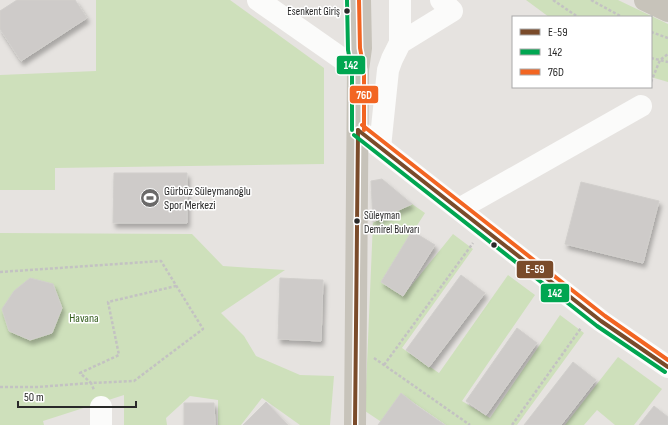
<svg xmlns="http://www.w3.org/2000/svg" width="668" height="425" viewBox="0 0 668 425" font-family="'Sofia Sans Condensed',sans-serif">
<defs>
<filter id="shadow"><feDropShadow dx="2.5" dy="4.5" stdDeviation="2" flood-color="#0004"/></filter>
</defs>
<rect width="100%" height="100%" fill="#e6e3e0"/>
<!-- green -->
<g fill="#cee0bb">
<path d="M96,0h134l94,68v96l-269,4v22h-55v-115l96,-4z"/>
<path d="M526,0h92l50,24v58l-17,-5v-60h-102z"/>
<path d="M412,204l13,9 -44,69 22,14 50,-62 20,15 -71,99 37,25 69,-98 27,20 -73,106 28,17 70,-103 24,18 -67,92h-71l-45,-31 -18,29 -18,-12 8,-189z"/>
<path d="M0,233l192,1 31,32 62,4 -64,43 23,23 12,20 44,19 34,1 -4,49h-30l-38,-27 -21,27h-23v-25l-28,-4 -24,22 1,7h-43v-30l-81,26 1,4h-44z"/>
<path d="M618,357l44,32 -28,36h-19l-18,-15 -13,15h-19z"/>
</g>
<!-- building -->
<g fill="#cecbc9" stroke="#d1cfcc" filter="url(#shadow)">
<path d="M17,0h58l12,18 -66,43 -21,-32v-18z"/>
<path d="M114,173h73v50h-74z"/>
<path d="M382,179l30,25 -39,18 -2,-41z"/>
<path d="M581,182l78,19 -16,62 -78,-19z"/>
<path d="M412,231l23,14 -32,51 -22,-14z"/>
<path d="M461,275l24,18 -56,74 -23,-17z"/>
<path d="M30,278l23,6 9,24 -10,25 -22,7 -21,-9 -7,-22 12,-18z"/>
<path d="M280,278l43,2 -2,61 -43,-2z"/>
<path d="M517,328l20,15 -51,72 -20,-14z"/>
<path d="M573,362l23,18 -35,45h-37z"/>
<path d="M401,393l15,12 29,20h-67z"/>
<path d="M266,402l22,23h-45z"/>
<path d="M184,403h30l1,22h-31z"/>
<path d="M654,406l14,11v8h-29z"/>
</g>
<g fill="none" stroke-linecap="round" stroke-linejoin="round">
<!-- path -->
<g stroke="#c3c2c2" stroke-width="2.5" stroke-dasharray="3 2" stroke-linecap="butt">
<path d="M553,0l25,17"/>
<path d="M591,0l31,17"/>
<path d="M651,32l17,6"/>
<path d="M651,58l17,4"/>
<path d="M651,82l9,-22 8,-6"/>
<path d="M0,272l161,-11 42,68 -69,52 -43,2 -11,-10 39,-18 -11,-53 68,-16"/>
<path d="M374,358l96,67"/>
<path d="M384,365l89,-122"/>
<path d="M0,387h38l53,-4 3,7"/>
<path d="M512,425l69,-97"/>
</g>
<!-- minor -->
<g stroke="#fbfbfa" stroke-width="22">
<path d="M258,0l100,70"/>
<path d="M400,0v43"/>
<path d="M358,130l243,191 67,46"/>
<path d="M380,147l8,-77 4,-11 8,-16 52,-32 -11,-11"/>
<path d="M459,209l182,-103"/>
<path d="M101,407v18"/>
</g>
<!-- major -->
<g stroke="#c7c3ba" stroke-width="22">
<path d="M645,0l23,11"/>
<path d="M355,425l3,-355 3,-22 -1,-48"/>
</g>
<!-- bus-1 casing -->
<g stroke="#fff" stroke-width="7">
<g id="bus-1">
<path d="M358,130l243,191 67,46"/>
<path d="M355,425l3,-295"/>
</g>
</g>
<!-- bus-2 casing -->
<g stroke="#fff" stroke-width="7">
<g id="bus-2">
<path d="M347,0l1,50 4,21v59"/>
<path d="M354,135l243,191 68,46"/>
</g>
</g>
<!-- bus-3 casing -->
<g stroke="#fff" stroke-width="7">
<g id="bus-3">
<path d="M359,0l1,48 4,22v60"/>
<path d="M362,125l243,191 63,44"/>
</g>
</g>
<!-- bus-1 -->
<use href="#bus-1" stroke="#7a4b2a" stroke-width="4"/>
<!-- bus-2 -->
<use href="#bus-2" stroke="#00a651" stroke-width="4"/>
<!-- bus-3 -->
<use href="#bus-3" stroke="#f26522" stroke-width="4"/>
</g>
<!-- icons -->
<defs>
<g id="stadium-disc" transform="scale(1)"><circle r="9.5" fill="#6b6a69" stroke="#fff"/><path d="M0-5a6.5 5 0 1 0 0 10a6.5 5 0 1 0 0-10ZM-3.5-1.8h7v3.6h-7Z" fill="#fff"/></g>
</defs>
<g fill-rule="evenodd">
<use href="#stadium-disc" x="150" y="198"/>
</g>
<!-- markers -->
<g fill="#292929" stroke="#fff" stroke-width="1.5">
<circle cx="347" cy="11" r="3.5"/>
<circle cx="357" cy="221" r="3.5"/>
<circle cx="494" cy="245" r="3.5"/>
</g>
<g text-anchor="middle" stroke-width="3" stroke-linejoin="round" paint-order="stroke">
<!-- bus labels -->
<g font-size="11" fill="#292929" stroke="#fff" text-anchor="end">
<text x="340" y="15">Esenkent Giriş</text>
<text x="364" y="219" text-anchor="start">Süleyman<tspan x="364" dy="14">Demirel Bulvarı</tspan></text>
</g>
<!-- poi labels -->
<g font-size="12" fill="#292929" stroke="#fff" text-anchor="start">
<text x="164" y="195">Gürbüz Süleymanoğlu<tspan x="164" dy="14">Spor Merkezi</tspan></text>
</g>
<!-- park labels -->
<g font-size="12" fill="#366020" stroke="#fff">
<text x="84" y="322">Havana</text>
</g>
</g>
<g stroke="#fff" stroke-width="1.5">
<rect x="336" y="55" width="30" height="20" rx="4" fill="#00a651"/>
<rect x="349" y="85" width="30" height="19" rx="4" fill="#f26522"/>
<rect x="516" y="260" width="38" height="19" rx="4" fill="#7a4b2a"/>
<rect x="540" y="283" width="30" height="20" rx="4" fill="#00a651"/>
</g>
<g font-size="11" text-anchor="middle" font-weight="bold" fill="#fff">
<text x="351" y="69">142</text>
<text x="364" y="99">76D</text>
<text x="535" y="273">E-59</text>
<text x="555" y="297">142</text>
</g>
<!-- legend -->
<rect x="512" y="16" width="140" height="72" fill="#ffffff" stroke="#a9a9a9"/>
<rect x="520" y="29" width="20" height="6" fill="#7a4b2a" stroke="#a9a9a9"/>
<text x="548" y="36" font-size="12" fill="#292929">E-59</text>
<rect x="520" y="49" width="20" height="6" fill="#00a651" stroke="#a9a9a9"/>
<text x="548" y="56" font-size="12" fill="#292929">142</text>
<rect x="520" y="69" width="20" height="6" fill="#f26522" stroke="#a9a9a9"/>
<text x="548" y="76" font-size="12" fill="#292929">76D</text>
<!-- scale -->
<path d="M18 401v6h118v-6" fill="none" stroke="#292929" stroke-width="2"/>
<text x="24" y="401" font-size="12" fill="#292929" stroke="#ffffff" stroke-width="3" paint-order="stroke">50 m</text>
</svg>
